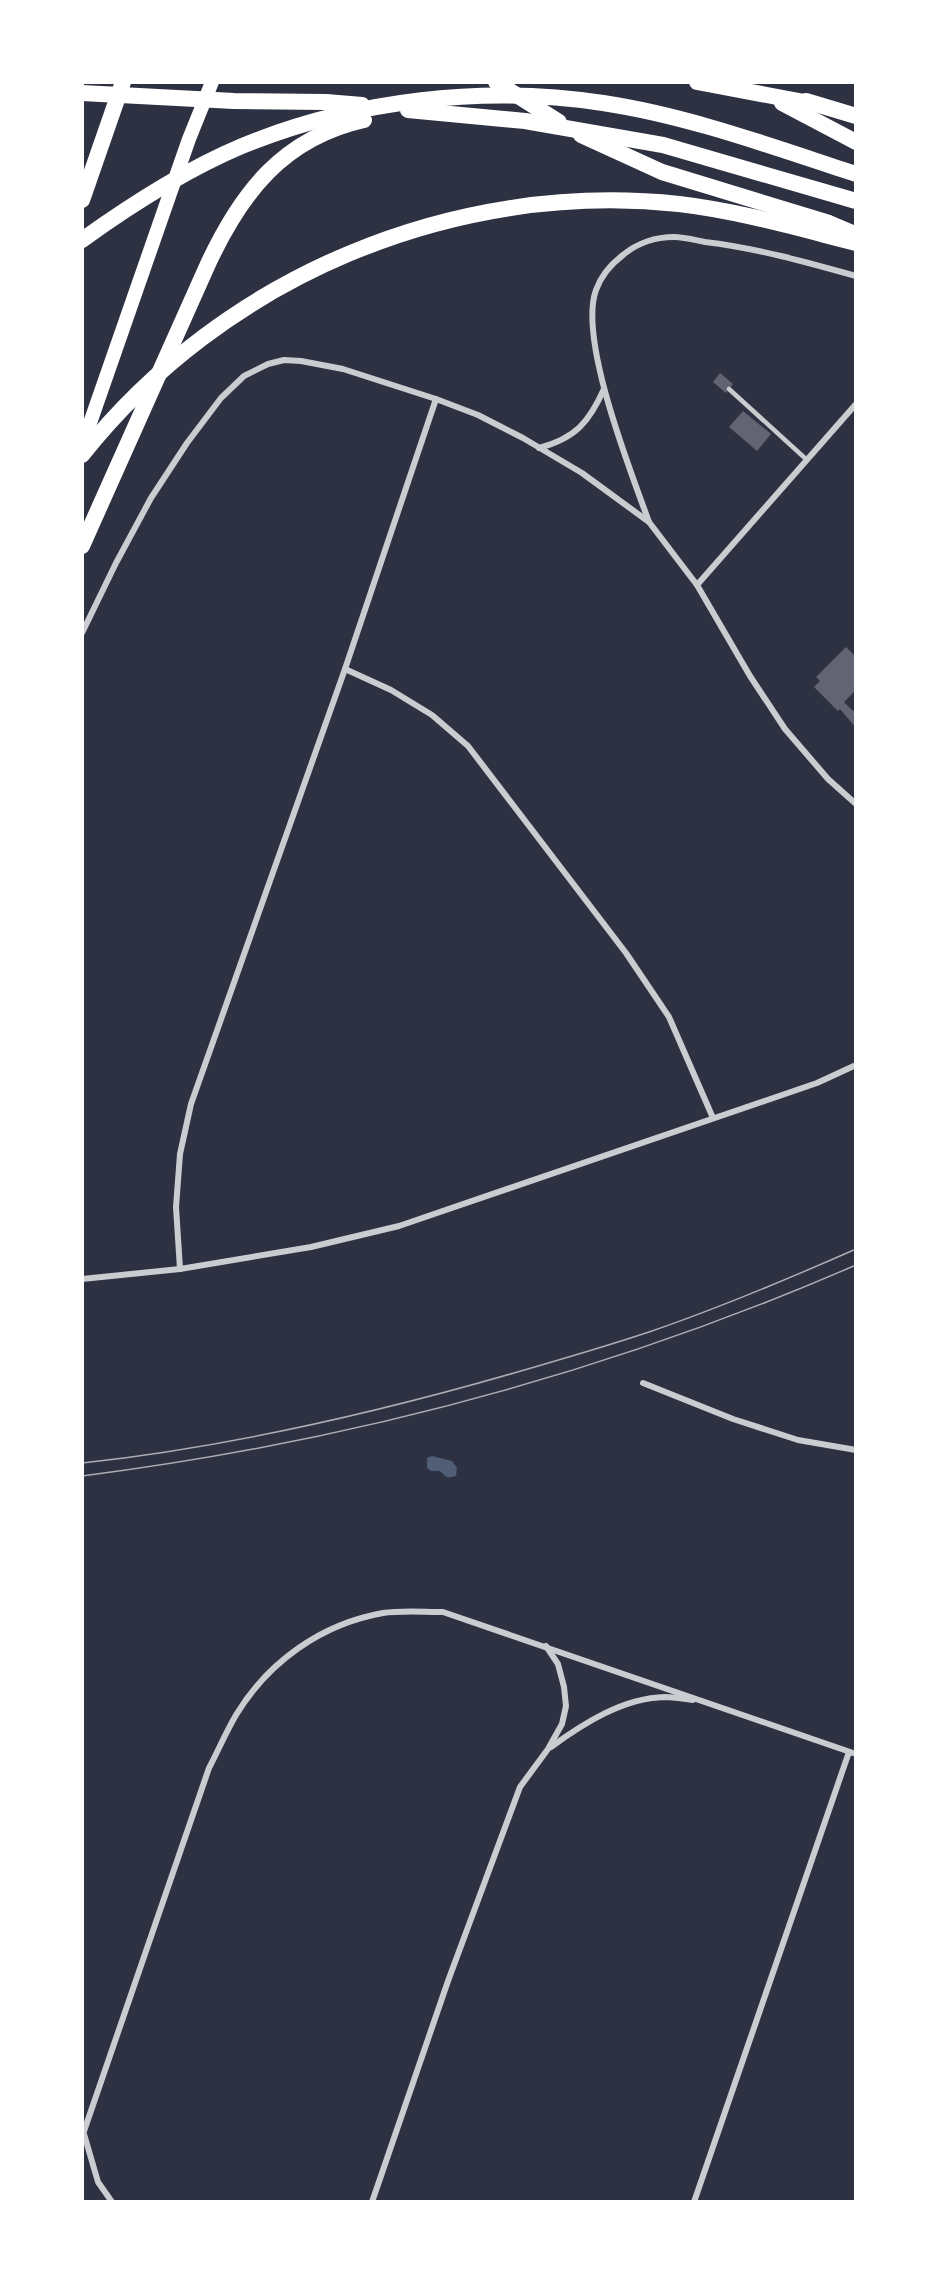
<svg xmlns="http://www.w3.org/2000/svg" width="938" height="2284" viewBox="0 0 938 2284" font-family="'IBM Plex Serif',serif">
<rect width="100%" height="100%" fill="#2d3142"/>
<!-- water -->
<path fill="#4f5d75" d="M432,1456l20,5 5,7 -1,8c-9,3 -10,1 -16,-5h-9l-4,-3v-10z"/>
<!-- building -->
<g fill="#626471">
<path d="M720,373l13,11 -7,9 -13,-11z"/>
<path d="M743,411l28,23 -14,17 -28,-24z"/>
<path d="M846,647l10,10v33l-12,12 9,9 3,-2v19l-16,-19 -2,2 -24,-24 6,-6 -4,-4z"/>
</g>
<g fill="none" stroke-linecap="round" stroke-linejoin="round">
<!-- service -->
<path stroke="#caccd0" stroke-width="4.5" d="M729,389l78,71"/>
<!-- minor -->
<g stroke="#caccd0" stroke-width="6">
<path d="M539,448c37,-10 50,-26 65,-59"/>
<path d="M649,522c-18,-50 -71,-183 -53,-232 5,-14 15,-26 27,-35 14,-12 33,-18 51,-18 10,0 21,3 31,5 51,6 101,20 151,34"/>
<path d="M697,585l159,-181"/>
<path d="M82,633l34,-70 35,-65 36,-55 34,-45 23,-22 24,-12 16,-4 17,1 42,8 93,30 42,16 45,23 59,35 67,49 48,63 53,91 35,53 43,50 28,25"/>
<path d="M345,669l46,21 41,25 36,31 158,207 43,64 44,101"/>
<path d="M180,1269l-4,-62 4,-53 11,-50 154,-435 91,-270"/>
<path d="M82,1279l98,-10 131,-22 88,-21 418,-143 39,-18"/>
<path d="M643,1383l90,36 65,21 58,10"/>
<path d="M551,1747c33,-24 72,-49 114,-50 9,0 19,2 28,3"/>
<path d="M84,2134l14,48 14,20"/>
<path d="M82,2137l127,-369c9,-17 17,-36 27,-53 32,-53 85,-91 147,-102 19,-3 40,-1 60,-1l413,142"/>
<path d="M372,2202l76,-221 72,-194 28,-38 14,-25 4,-18 -2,-19 -6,-23 -12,-18"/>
<path d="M694,2202l155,-450"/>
</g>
<!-- primary -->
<path stroke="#fff" stroke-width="14" d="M82,446l107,-307 23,-57"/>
<!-- motorway -->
<g stroke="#fff" stroke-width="16">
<path d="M496,82l63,40"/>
<path d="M697,82l118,22"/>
<path d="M82,93l152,8 92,1 36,3"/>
<path d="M806,101l50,15"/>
<path d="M782,103l74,39"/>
<path d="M408,110l117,11 138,24 193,56"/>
<path d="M581,135l81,37 167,51 26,11"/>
<path d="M82,200l41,-118"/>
<path d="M82,240c50,-36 103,-70 160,-94 112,-46 241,-61 361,-43 86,13 170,44 253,71"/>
<path d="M82,455c141,-178 371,-275 597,-251 60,7 118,24 177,39"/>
<path d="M82,546l126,-282c33,-71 75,-126 156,-144"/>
</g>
<!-- tram -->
<g stroke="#abadb3" stroke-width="1.5">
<path d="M82,1463c147,-16 290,-49 432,-90 45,-13 90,-26 135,-41 70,-24 139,-53 207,-83"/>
<path d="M82,1476c266,-34 528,-104 774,-211"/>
</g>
</g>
<!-- border -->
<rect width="938" height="2284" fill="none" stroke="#ffffff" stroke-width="168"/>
</svg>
